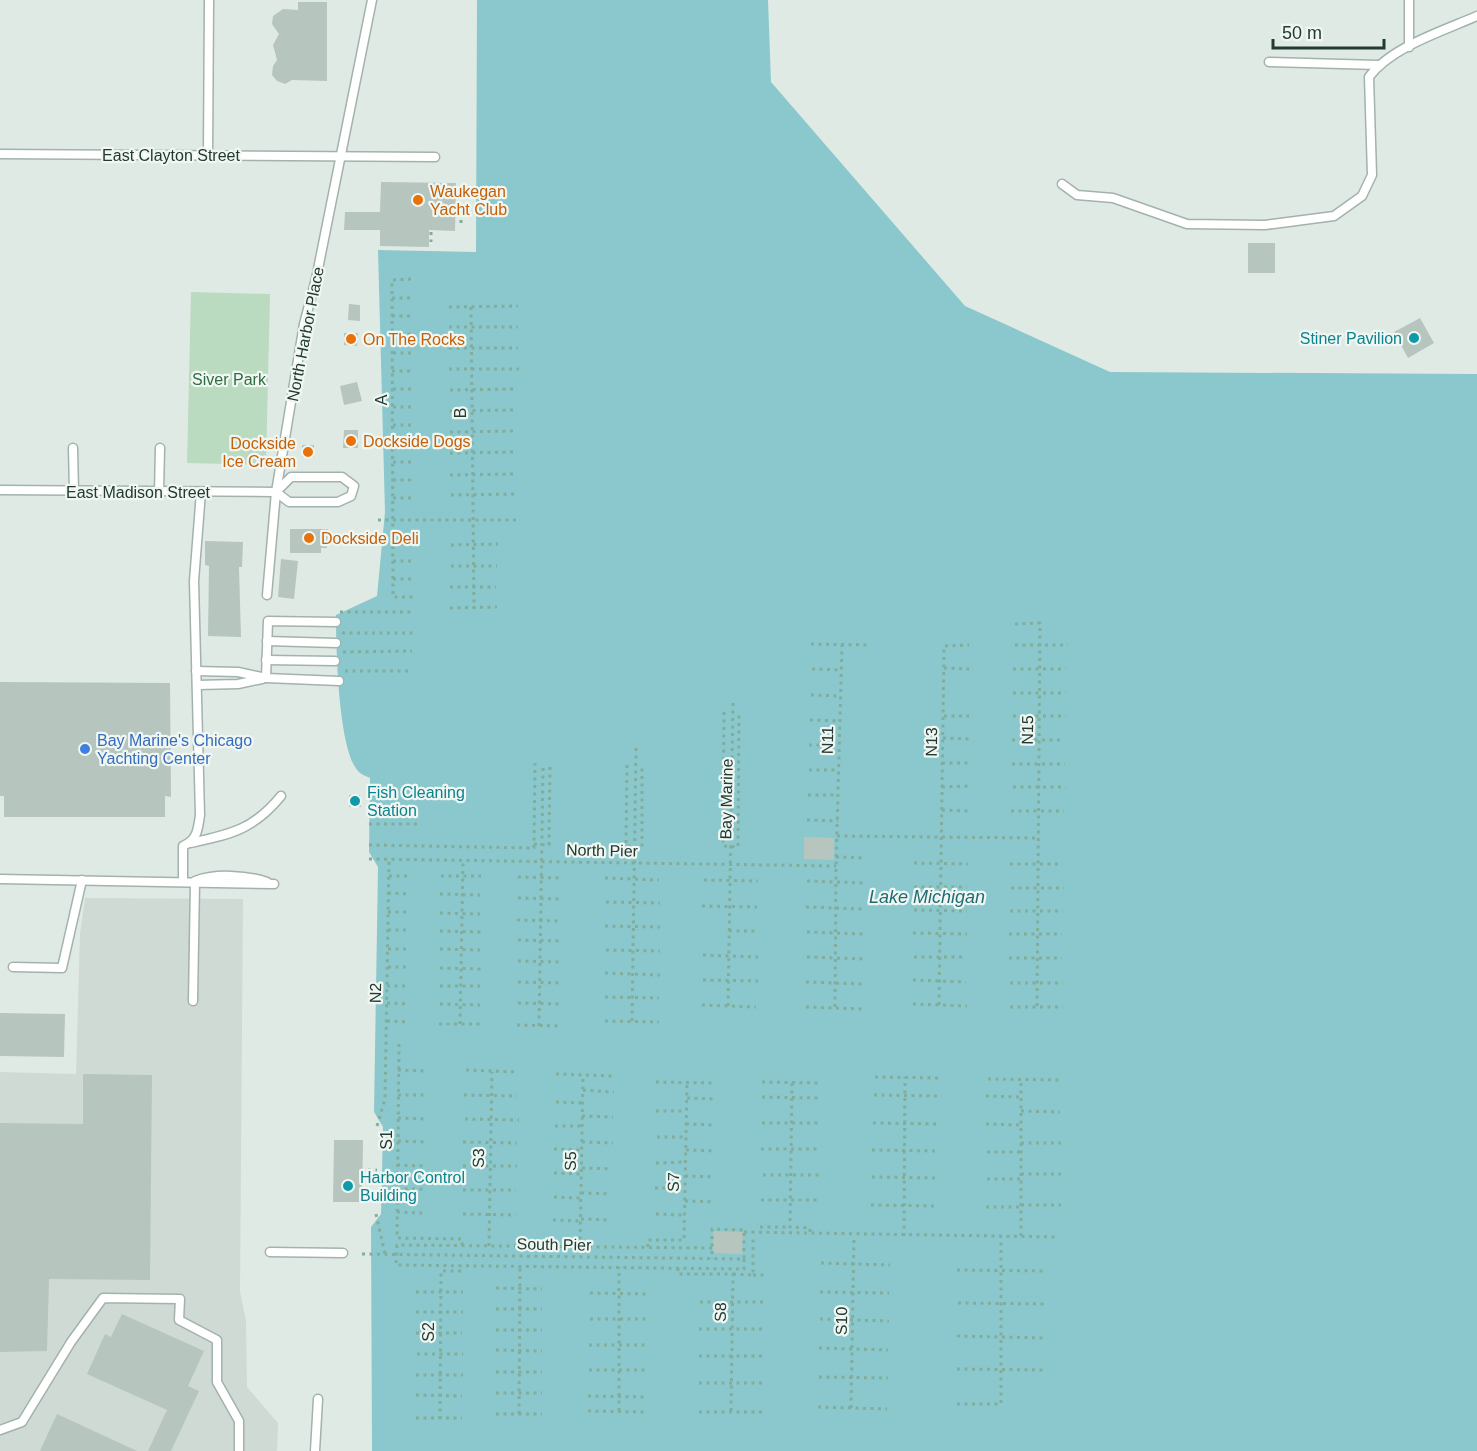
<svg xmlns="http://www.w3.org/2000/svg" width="1477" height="1451" viewBox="0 0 1477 1451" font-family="Helvetica,sans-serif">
<rect width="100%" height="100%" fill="#e0eae5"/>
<!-- built -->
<path fill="#cfdad4" d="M85,898l158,1 -3,393 6,29 1,66 31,36 -1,28h-277v-379l76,2 4,-140z"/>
<!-- green -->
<path fill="#badbc0" d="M191,292l79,2 -4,171 -79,-2z"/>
<!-- water -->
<path fill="#8ac8cd" d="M477,0h291l3,82 194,224 145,66 367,2v1077h-1105l-1,-224 10,-13 2,-87 -9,-15 4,-245 -9,-15 1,-74c-4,-2 -10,-4 -12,-7 -20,-22 -22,-125 -22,-156l41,-19 8,-84 -7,-262 98,2z"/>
<!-- building -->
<g fill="#b6c5be">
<path d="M298,2h29v79l-35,-1 -7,4 -8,-3 -5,-6 1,-9 4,-6 -4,-15 6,-11 -7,-10 1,-8 10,-7 15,1z"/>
<path d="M381,182l75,1 -1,48 -26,-1v17l-49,-1v-16h-36l1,-18h35z"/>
<rect x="1248" y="243" width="27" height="30"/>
<path d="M349,304l11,1v16l-12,-1z"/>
<path d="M1420,318l14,25 -26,15 -14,-26z"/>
<path d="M344,333h14l-1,13 -13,-1z"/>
<path d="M357,382l5,19 -18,4 -4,-19z"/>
<path d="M344,430h14v18h-15z"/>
<rect x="302" y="445" width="12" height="12"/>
<path d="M290,529h38l-1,19h-6v5h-31z"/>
<path d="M205,541l38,1 -1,25h-3l2,70 -33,-1 1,-70 -4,-1z"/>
<path d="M281,559l17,2 -4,38 -16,-2z"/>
<path d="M0,682l170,1 1,114 -6,-1v21h-161v-21h-4z"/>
<path d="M349,795h11l1,12h-12z"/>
<path d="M804,837l30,1v22l-30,-1z"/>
<path d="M0,1013l65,1 -1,43 -64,-1z"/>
<path d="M83,1074l69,1 -2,205 -101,-1 -2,72 -47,1v-229l83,1z"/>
<path d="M334,1140h29l-1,62h-29z"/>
<path d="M713,1231l30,1 -1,22 -29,-1z"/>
<path d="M122,1314l82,37 -16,35 11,5 -28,60h-23l19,-41 -80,-36 18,-40 6,3z"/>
<path d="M57,1414l80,37h-97z"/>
</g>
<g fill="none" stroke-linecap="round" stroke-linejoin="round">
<!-- lane casing -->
<g stroke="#a3b2ac" stroke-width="11">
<g id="lane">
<path d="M1409,0v47"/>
<path d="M1269,62l109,3"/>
<path d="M0,154l435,3"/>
<path d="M208,155l1,-155"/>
<path d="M1062,184l15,11 36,3 74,26 78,1 69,-9 28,-20 10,-21 -3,-98c22,-30 74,-46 108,-61"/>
<path d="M73,448l1,44"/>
<path d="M0,490l276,2 13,10h49l13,-6 3,-10 -12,-9h-51l-15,15"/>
<path d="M159,492l1,-44"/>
<path d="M267,595l9,-103 28,-168 12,-45 56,-279"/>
<path d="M267,641l69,2"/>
<path d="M266,660l69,1"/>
<path d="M196,671l42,1 28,6 73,3"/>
<path d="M266,678l2,-57 68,1"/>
<path d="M197,685l41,-1 24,-5"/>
<path d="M191,843c41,-9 63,-14 90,-47"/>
<path d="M0,879l274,5"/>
<path d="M183,881v-35c14,-6 15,-16 17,-31l-6,-234 7,-89"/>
<path d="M195,881c19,-8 53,-6 72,1"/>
<path d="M13,967l49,1 20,-88"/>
<path d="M193,1001l2,-119"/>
<path d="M270,1252l73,1"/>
<path d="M0,1430l22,-8 49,-80 32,-44 77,1 -1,21 38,20v42l22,39v30"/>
<path d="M315,1451l3,-52"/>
</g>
</g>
<!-- path -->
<g stroke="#82ad9c" stroke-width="3" stroke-dasharray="3 4.5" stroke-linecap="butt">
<path d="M461,216l1,-5"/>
<path d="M461,220v6"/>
<path d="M431,232v10"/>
<path d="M411,279l-19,1 1,317h22"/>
<path d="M392,298h18"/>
<path d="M449,307l69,-1"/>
<path d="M471,307l3,301"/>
<path d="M392,316h19"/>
<path d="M449,327h69"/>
<path d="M393,335l19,-1"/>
<path d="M449,348h69"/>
<path d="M393,353h19"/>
<path d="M449,369h70"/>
<path d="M392,371h21"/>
<path d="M393,389h20"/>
<path d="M450,390l65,-1"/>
<path d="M393,407h21"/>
<path d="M450,411l64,-1"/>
<path d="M393,425h20"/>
<path d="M450,432l65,-1"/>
<path d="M393,444h20"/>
<path d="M450,453l65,-1"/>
<path d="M393,462h20"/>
<path d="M450,475l65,-1"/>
<path d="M393,480h21"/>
<path d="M451,495l65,-1"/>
<path d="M393,498h21"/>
<path d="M378,520h140"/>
<path d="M393,544l22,-1"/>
<path d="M451,545l47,-1"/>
<path d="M393,561h22"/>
<path d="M451,566h46"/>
<path d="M393,579h22"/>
<path d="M450,587h46"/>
<path d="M450,608l47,-1"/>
<path d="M340,612h71"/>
<path d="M1015,624l25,-1 -3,384"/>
<path d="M342,633h71"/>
<path d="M811,644l57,1"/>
<path d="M1015,645h53"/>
<path d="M343,652l69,-1"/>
<path d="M944,668l25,1"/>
<path d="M812,669l29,1"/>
<path d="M1013,669h53"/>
<path d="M345,671h67"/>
<path d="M1013,693h53"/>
<path d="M811,695l29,1"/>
<path d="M724,712l-1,134 15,1 1,-136"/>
<path d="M944,716h25"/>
<path d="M1013,716h53"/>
<path d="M810,720l30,1"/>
<path d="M943,738l26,1"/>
<path d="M1012,740h52"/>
<path d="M809,745h30"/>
<path d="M942,763h27"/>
<path d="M1012,764h53"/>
<path d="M627,765l-1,81 16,1v-81"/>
<path d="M809,770h30"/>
<path d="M942,787l26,-1"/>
<path d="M1013,787h53"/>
<path d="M808,795h30"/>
<path d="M942,810l28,1"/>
<path d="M1011,811h53"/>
<path d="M807,820l31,1"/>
<path d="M369,824h52"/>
<path d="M837,836l200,2"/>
<path d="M534,844l15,1 1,-82"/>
<path d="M369,845l165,3 1,-85"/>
<path d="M836,857l29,1"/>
<path d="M369,859l467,7"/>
<path d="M914,863l54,1"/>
<path d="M1010,864h53"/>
<path d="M389,876h20"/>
<path d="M441,876h40"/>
<path d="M518,877l43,1"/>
<path d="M605,878l54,2"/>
<path d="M704,880l54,1"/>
<path d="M807,881l57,2"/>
<path d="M914,887h53"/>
<path d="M1011,888h53"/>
<path d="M388,893l21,1"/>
<path d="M440,894l40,1"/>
<path d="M518,898l44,1"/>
<path d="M606,902l54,1"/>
<path d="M702,906l55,1"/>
<path d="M806,907l58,2"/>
<path d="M914,910l53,1"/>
<path d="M1010,911h53"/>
<path d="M388,912h20"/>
<path d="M440,913l40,1"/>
<path d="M517,920l44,1"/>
<path d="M605,926l55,1"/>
<path d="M388,930h21"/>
<path d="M440,931l41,1"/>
<path d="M729,931h28"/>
<path d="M807,932l57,2"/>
<path d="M913,933l54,1"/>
<path d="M1009,934h53"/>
<path d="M518,940l43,1"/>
<path d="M388,949h21"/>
<path d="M440,949l40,1"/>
<path d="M606,950l54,1"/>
<path d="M703,955l55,2"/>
<path d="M807,957l58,2"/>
<path d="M914,957h52"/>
<path d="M1009,958h53"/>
<path d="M518,961l43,1"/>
<path d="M388,967h20"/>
<path d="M440,968l41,1"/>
<path d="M605,973l55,2"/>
<path d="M703,980l55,1"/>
<path d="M913,980l53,2"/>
<path d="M518,982l44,1"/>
<path d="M806,982l58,2"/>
<path d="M1010,983h53"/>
<path d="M387,986h21"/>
<path d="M440,986h40"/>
<path d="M605,997l54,1"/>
<path d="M387,1003l21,1"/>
<path d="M518,1003l43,1"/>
<path d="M440,1004l40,1"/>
<path d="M913,1004l54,2"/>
<path d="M702,1005l54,2"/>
<path d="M939,1005l5,-359 25,-1"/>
<path d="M728,1006l5,-303"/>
<path d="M806,1007l57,2"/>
<path d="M835,1007l1,-141 6,-221"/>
<path d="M1010,1007h53"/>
<path d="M387,1021l21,1"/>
<path d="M605,1021l54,1"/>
<path d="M632,1021l4,-273"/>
<path d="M439,1024h41"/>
<path d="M460,1024l3,-164"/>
<path d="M517,1025l44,1"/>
<path d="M539,1026l4,-258"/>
<path d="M399,1044l-2,194 65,1v6"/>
<path d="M398,1070l28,1"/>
<path d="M466,1070l52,2"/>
<path d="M556,1074l57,2"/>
<path d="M875,1077l65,1"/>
<path d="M988,1079l73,1"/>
<path d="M656,1082l59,1"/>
<path d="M762,1082l58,1"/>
<path d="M792,1083l-2,144 20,1v5"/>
<path d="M583,1090l31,2"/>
<path d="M398,1095h27"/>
<path d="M464,1095l53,1"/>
<path d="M874,1095l66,1"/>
<path d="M986,1096l35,1"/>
<path d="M762,1097l59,1"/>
<path d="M687,1098l28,1"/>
<path d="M556,1102l27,1"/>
<path d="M656,1111h30"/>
<path d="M1021,1111l39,1"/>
<path d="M582,1116l31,1"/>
<path d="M398,1118l28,1"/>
<path d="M465,1119l54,1"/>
<path d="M762,1123h59"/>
<path d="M873,1123l65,1"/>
<path d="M686,1124l29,1"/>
<path d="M986,1124l35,1"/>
<path d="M377,1126l8,-27 4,-240"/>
<path d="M555,1126h27"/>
<path d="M657,1137h28"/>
<path d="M398,1141l27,1"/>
<path d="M463,1142l54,1"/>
<path d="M582,1142l31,1"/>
<path d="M1021,1143h40"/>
<path d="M554,1149l28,1"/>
<path d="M761,1149h58"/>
<path d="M686,1150l30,1"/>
<path d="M872,1150l66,1"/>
<path d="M987,1152h34"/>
<path d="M656,1163l29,-1"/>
<path d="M397,1165l27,1"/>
<path d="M463,1166h54"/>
<path d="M582,1168l30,1"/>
<path d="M368,1170h9"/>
<path d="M554,1173l27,1"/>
<path d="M1021,1174h40"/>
<path d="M763,1175h58"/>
<path d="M685,1176l30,1"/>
<path d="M872,1177l66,1"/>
<path d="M987,1179h34"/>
<path d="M655,1188h30"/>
<path d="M397,1189h27"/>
<path d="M463,1190h53"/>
<path d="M581,1193l30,1"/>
<path d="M554,1197l27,1"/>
<path d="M761,1200h58"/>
<path d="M685,1201l30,1"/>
<path d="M871,1205l65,1"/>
<path d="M1021,1205h40"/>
<path d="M986,1207h35"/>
<path d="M397,1212l25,1"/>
<path d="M376,1214l9,40"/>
<path d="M463,1214l53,1"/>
<path d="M656,1214l28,1"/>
<path d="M581,1219l29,1"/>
<path d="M553,1220l28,1"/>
<path d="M760,1227h30"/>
<path d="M744,1232l315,5"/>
<path d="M904,1236l1,-159"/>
<path d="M1021,1236v-157"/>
<path d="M489,1246l3,-174"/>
<path d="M580,1247l3,-171"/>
<path d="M648,1247v-7h36l3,-158"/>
<path d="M712,1248l-315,-3 -1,20 348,4v-10"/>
<path d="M362,1254l382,5v-29l-32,-1v30"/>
<path d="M821,1263l69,2"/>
<path d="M678,1268v6h55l-2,138"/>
<path d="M957,1270l90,1"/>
<path d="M733,1274l20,1v-37"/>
<path d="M753,1275h13"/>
<path d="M496,1288l46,1"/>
<path d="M416,1292h47"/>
<path d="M820,1292l69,1"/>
<path d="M590,1293l58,1"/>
<path d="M700,1302h65"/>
<path d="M958,1303l90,1"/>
<path d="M496,1309h46"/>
<path d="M416,1312h47"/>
<path d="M590,1319h58"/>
<path d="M820,1319l69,2"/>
<path d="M699,1329h66"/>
<path d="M496,1330h46"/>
<path d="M416,1333h46"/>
<path d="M957,1336l90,2"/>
<path d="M589,1345h58"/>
<path d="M819,1348l69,2"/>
<path d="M496,1350l46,1"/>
<path d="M417,1354h46"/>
<path d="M699,1356h65"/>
<path d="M957,1369l90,1"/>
<path d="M589,1370h58"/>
<path d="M496,1372h46"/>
<path d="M416,1375h47"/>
<path d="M819,1377l69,1"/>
<path d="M699,1383h66"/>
<path d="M496,1393h46"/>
<path d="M416,1395l46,1"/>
<path d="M588,1396l58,1"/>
<path d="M957,1404h44v-167"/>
<path d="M818,1407l69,2"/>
<path d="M851,1408l3,-172"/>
<path d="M588,1411l59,1"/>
<path d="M619,1411v-144"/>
<path d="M699,1412h65"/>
<path d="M496,1414h46"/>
<path d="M519,1414l1,-148"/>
<path d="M416,1418h46"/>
<path d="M440,1419l1,-148h20v-5"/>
</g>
<!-- lane -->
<use href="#lane" stroke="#fff" stroke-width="8"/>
</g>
<!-- markers -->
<g fill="#e8710a" stroke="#f0f7f3" stroke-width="2">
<circle cx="418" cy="200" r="6"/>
<circle cx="351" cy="339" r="6"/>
<circle cx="351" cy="441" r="6"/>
<circle cx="308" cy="452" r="6"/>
<circle cx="309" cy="538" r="6"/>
</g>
<g fill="#0f9aa8" stroke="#f0f7f3" stroke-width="2">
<circle cx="1414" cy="338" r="6"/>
<circle cx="355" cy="801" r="6"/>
<circle cx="348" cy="1186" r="6"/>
</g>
<circle fill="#3f7fe0" stroke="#f0f7f3" stroke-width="2" cx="85" cy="749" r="6"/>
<g text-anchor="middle" stroke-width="4.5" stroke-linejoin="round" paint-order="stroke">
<!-- street labels -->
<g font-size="16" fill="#223a32" stroke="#f0f7f3">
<text x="171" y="161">East Clayton Street</text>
<text transform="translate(305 334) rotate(-79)" y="6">North Harbor Place</text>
<text transform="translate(381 400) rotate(-90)" y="6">A</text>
<text transform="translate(460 413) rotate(-90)" y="6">B</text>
<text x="138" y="498">East Madison Street</text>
<text transform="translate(1027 730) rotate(-89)" y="6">N15</text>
<text transform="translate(827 740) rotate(-89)" y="6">N11</text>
<text transform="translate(931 742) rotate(-89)" y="6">N13</text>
<text transform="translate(726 799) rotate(-89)" y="6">Bay Marine</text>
<text transform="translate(602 850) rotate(1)" y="6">North Pier</text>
<text transform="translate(375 993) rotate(-89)" y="6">N2</text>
<text transform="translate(386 1140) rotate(-90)" y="6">S1</text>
<text transform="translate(478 1158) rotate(-89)" y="6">S3</text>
<text transform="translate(570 1161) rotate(-89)" y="6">S5</text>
<text transform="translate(673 1182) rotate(-89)" y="6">S7</text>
<text transform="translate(554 1244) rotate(1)" y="6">South Pier</text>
<text transform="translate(720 1312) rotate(-89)" y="6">S8</text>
<text transform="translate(841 1321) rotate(-89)" y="6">S10</text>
<text transform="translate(428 1332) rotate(-90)" y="6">S2</text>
</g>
<!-- food labels -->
<g font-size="16" fill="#c56008" stroke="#f0f7f3" text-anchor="start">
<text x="430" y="197">Waukegan<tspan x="430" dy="18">Yacht Club</tspan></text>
<text x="363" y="345">On The Rocks</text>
<text x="363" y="447">Dockside Dogs</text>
<text x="296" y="449" text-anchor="end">Dockside<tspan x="296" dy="18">Ice Cream</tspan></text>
<text x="321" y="544">Dockside Deli</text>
</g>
<!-- culture labels -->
<g font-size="16" fill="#0d838f" stroke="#f0f7f3" text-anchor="start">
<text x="1402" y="344" text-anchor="end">Stiner Pavilion</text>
<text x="367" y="798">Fish Cleaning<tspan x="367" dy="18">Station</tspan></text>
<text x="360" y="1183">Harbor Control<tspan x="360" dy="18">Building</tspan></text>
</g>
<!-- park labels -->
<g font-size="16" fill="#2e6f42" stroke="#f0f7f3">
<text x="229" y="385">Siver Park</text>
</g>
<!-- shop labels -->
<g font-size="16" fill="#366cbe" stroke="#f0f7f3" text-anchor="start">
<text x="97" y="746">Bay Marine's Chicago<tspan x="97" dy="18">Yachting Center</tspan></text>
</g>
<!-- water labels -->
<g font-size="18" font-style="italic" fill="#1f6b73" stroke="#f0f7f3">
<text x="927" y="903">Lake Michigan</text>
</g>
</g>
<!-- scale -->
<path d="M1273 39v9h111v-9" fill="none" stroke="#223a32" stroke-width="3"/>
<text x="1282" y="39" font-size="18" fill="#223a32" stroke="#f0f7f3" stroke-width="4.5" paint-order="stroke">50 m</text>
</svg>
